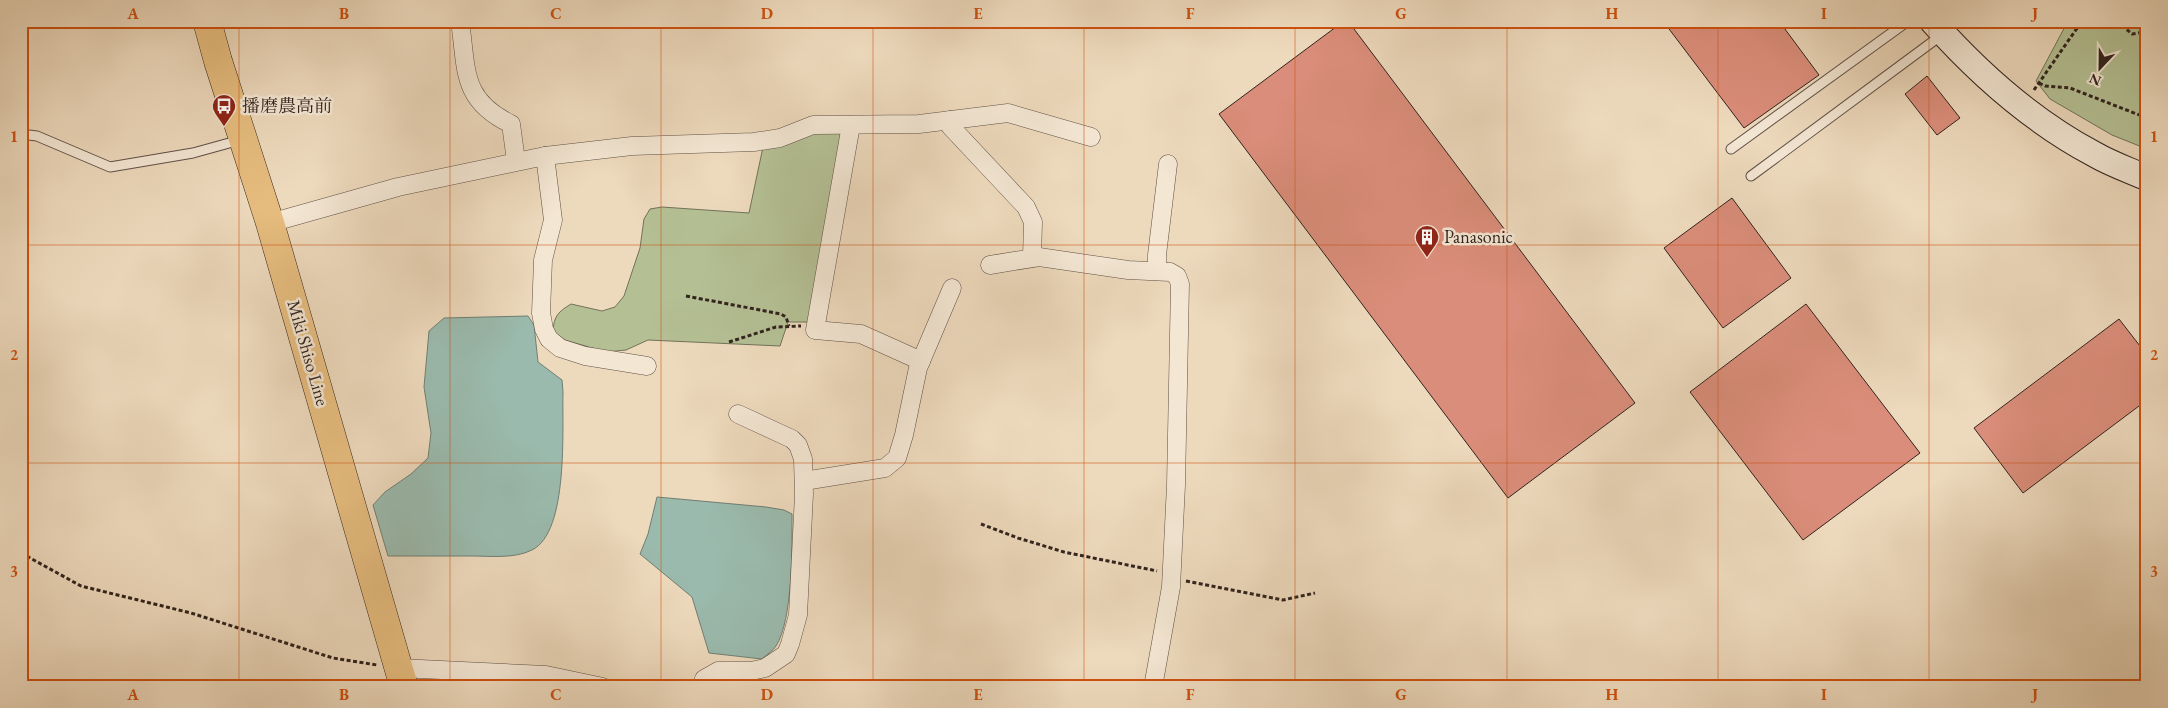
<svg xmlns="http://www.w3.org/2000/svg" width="2168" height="708" viewBox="0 0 2168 708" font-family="'EB Garamond','Noto Serif JP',serif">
<rect width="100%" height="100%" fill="#edd9bc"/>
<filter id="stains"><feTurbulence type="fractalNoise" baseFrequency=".004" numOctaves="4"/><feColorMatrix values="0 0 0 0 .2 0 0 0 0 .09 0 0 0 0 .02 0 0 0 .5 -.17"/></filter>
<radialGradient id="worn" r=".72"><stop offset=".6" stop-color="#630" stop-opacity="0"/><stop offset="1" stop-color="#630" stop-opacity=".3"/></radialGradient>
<!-- green -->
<g fill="#b4c094" stroke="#727259">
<path d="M2068,21h79v128l-35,-14 -62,-36 -14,-18z"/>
<path d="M845,132l-34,190h-23l-8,24 -132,-6 -22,10 -20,2 -41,-12 -12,-9c1,-15 5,-19 18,-27l31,7 13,-4 9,-11 16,-48 4,-29 6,-10 12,-2 87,6 14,-66 46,-14z"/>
</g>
<!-- water -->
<g fill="#9abaad" stroke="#707e74">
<path d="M528,316l6,9 4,37 24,18 1,12c-1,35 6,140 -31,158 -18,9 -42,6 -60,6 -28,0 -56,0 -84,0l-15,-51 12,-13 26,-18 17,-16 3,-25 -7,-46 5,-56 15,-13z"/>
<path d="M657,497l109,10 18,3 8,4c0,32 1,105 -16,132 -3,5 -10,9 -14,13l-53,-6 -17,-56 -52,-43 8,-20z"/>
</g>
<!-- building -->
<g fill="#da8d7a" stroke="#31231e">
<path d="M1344,21h4l287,382 -127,95 -289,-384z"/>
<path d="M1663,21h116l40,54 -75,53z"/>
<path d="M1927,76l33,42 -23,17 -32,-41z"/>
<path d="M1732,198l59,80 -68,50 -59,-80z"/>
<path d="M1806,304l114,149 -117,87 -113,-148z"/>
<path d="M2119,319l28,36v45l-124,93 -49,-65z"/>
</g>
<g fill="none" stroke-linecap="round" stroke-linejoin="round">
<!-- lane casing -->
<g stroke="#605046" stroke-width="11">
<g id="lane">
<path d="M21,134l16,2 73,31 83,-14 47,-13"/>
<path d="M1731,149l177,-128"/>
<path d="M1751,176l192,-142"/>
</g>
</g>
<!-- street casing -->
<g stroke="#605046" stroke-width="19">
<g id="street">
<path d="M460,21c7,49 1,79 51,103l5,37"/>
<path d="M950,120v6l76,81 7,15 -1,36"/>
<path d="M851,125l-36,205 46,4 60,27"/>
<path d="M545,156l8,64 -10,40 -2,53 3,16 5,10 11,9 25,8 62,10"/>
<path d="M270,223l128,-36 147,-31 87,-10 122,-4 26,-4 33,-13 106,-1 89,-11 83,24"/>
<path d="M990,265l49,-8 89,13 42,2 7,4 3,8 -4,201 -5,102 -18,100"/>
<path d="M1157,271v-16l11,-91"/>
<path d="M804,481l81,-13 12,-10 7,-23 14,-67 34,-80"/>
<path d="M399,668l147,7 57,12"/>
<path d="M701,687l3,-8 14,-8h33l14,-3 21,-14 4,-10 8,-29 6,-121 -1,-35 -5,-14 -6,-6 -54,-25"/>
</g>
</g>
<!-- secondary casing -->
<g stroke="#31231e" stroke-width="27">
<path id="secondary" d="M1932,21c47,53 100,100 162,133 17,10 35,16 53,24"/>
</g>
<!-- primary casing -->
<g stroke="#31231e" stroke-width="29">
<path id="primary" d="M207,21l11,40 52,162 134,464"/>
</g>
<!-- path -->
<g stroke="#31231e" stroke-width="3" stroke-dasharray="4 2.5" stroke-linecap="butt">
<path d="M2117,21l15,13 12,-2 3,-4"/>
<path d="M2039,83l6,3 25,2 77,30"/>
<path d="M2034,90l48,-69"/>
<path d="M686,296l95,18 5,3 3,9"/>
<path d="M729,342l47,-15 25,-1"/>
<path d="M981,524l37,14 46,14 93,19"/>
<path d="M21,553l60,33 110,27 142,45 44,7"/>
<path d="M1186,581l97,19 32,-7"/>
</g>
<!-- lane -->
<use href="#lane" stroke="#f3e6d3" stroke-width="9"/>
<!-- street -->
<use href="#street" stroke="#f3e6d3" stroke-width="18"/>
<!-- secondary -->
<use href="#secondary" stroke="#f3e6d3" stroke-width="25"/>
<!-- primary -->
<use href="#primary" stroke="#e6bc7e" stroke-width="28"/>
</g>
<!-- grid -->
<path fill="none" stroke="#cd510f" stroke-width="1" stroke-opacity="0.55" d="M239,21v666M450,21v666M661,21v666M873,21v666M1084,21v666M1295,21v666M1507,21v666M1718,21v666M1929,21v666M21,245h2126M21,463h2126"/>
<!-- icons -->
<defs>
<g id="bus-pin" transform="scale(1.25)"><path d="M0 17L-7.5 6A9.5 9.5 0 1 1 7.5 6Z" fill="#8f2418" stroke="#f3e6d3"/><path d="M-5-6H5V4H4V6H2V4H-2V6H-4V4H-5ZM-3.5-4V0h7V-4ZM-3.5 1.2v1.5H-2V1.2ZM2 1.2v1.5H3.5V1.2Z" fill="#fff"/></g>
<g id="building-pin" transform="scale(1.25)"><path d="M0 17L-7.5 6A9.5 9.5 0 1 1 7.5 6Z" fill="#8f2418" stroke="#f3e6d3"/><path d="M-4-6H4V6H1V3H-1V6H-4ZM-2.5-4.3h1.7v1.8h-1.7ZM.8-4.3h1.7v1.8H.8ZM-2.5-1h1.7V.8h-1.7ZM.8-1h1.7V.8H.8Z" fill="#fff"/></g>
</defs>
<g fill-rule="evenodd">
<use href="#bus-pin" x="224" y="106"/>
<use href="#building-pin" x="1427" y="237"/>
</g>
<g text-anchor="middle" stroke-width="5" stroke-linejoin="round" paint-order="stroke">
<!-- poi labels -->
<g font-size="18" fill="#31231e" stroke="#f3e6d3" text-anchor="start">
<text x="242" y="112">播磨農高前</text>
<text x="1444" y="243">Panasonic</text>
</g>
<!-- street labels -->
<g font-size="18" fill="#31231e" stroke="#f3e6d3">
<text transform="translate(308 353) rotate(74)" y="6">Miki Shiso Line</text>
</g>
</g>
<!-- margin -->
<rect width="2168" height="708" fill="none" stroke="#edd9bc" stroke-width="55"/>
<!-- north arrow -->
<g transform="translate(2100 68) rotate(202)" stroke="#f3e6d3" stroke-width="4" paint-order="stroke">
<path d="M0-4L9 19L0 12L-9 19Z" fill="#31231e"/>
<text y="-8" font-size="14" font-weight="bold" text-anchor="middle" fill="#31231e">N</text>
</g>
<rect x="28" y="28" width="2112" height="652" fill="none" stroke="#cd510f" stroke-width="2"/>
<g font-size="16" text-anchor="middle" font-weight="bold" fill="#cd510f">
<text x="133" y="19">A</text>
<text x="344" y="19">B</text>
<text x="556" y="19">C</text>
<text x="767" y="19">D</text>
<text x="978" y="19">E</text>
<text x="1190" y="19">F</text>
<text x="1401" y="19">G</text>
<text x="1612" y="19">H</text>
<text x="1824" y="19">I</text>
<text x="2035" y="19">J</text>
<text x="14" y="142">1</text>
<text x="2154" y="142">1</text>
<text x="14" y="360">2</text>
<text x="2154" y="360">2</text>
<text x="14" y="577">3</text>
<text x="2154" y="577">3</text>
<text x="133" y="700">A</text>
<text x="344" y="700">B</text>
<text x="556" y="700">C</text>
<text x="767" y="700">D</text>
<text x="978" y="700">E</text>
<text x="1190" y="700">F</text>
<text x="1401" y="700">G</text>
<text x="1612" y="700">H</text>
<text x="1824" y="700">I</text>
<text x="2035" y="700">J</text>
</g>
<rect width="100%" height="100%" filter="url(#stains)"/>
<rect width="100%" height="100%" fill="url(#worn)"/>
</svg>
